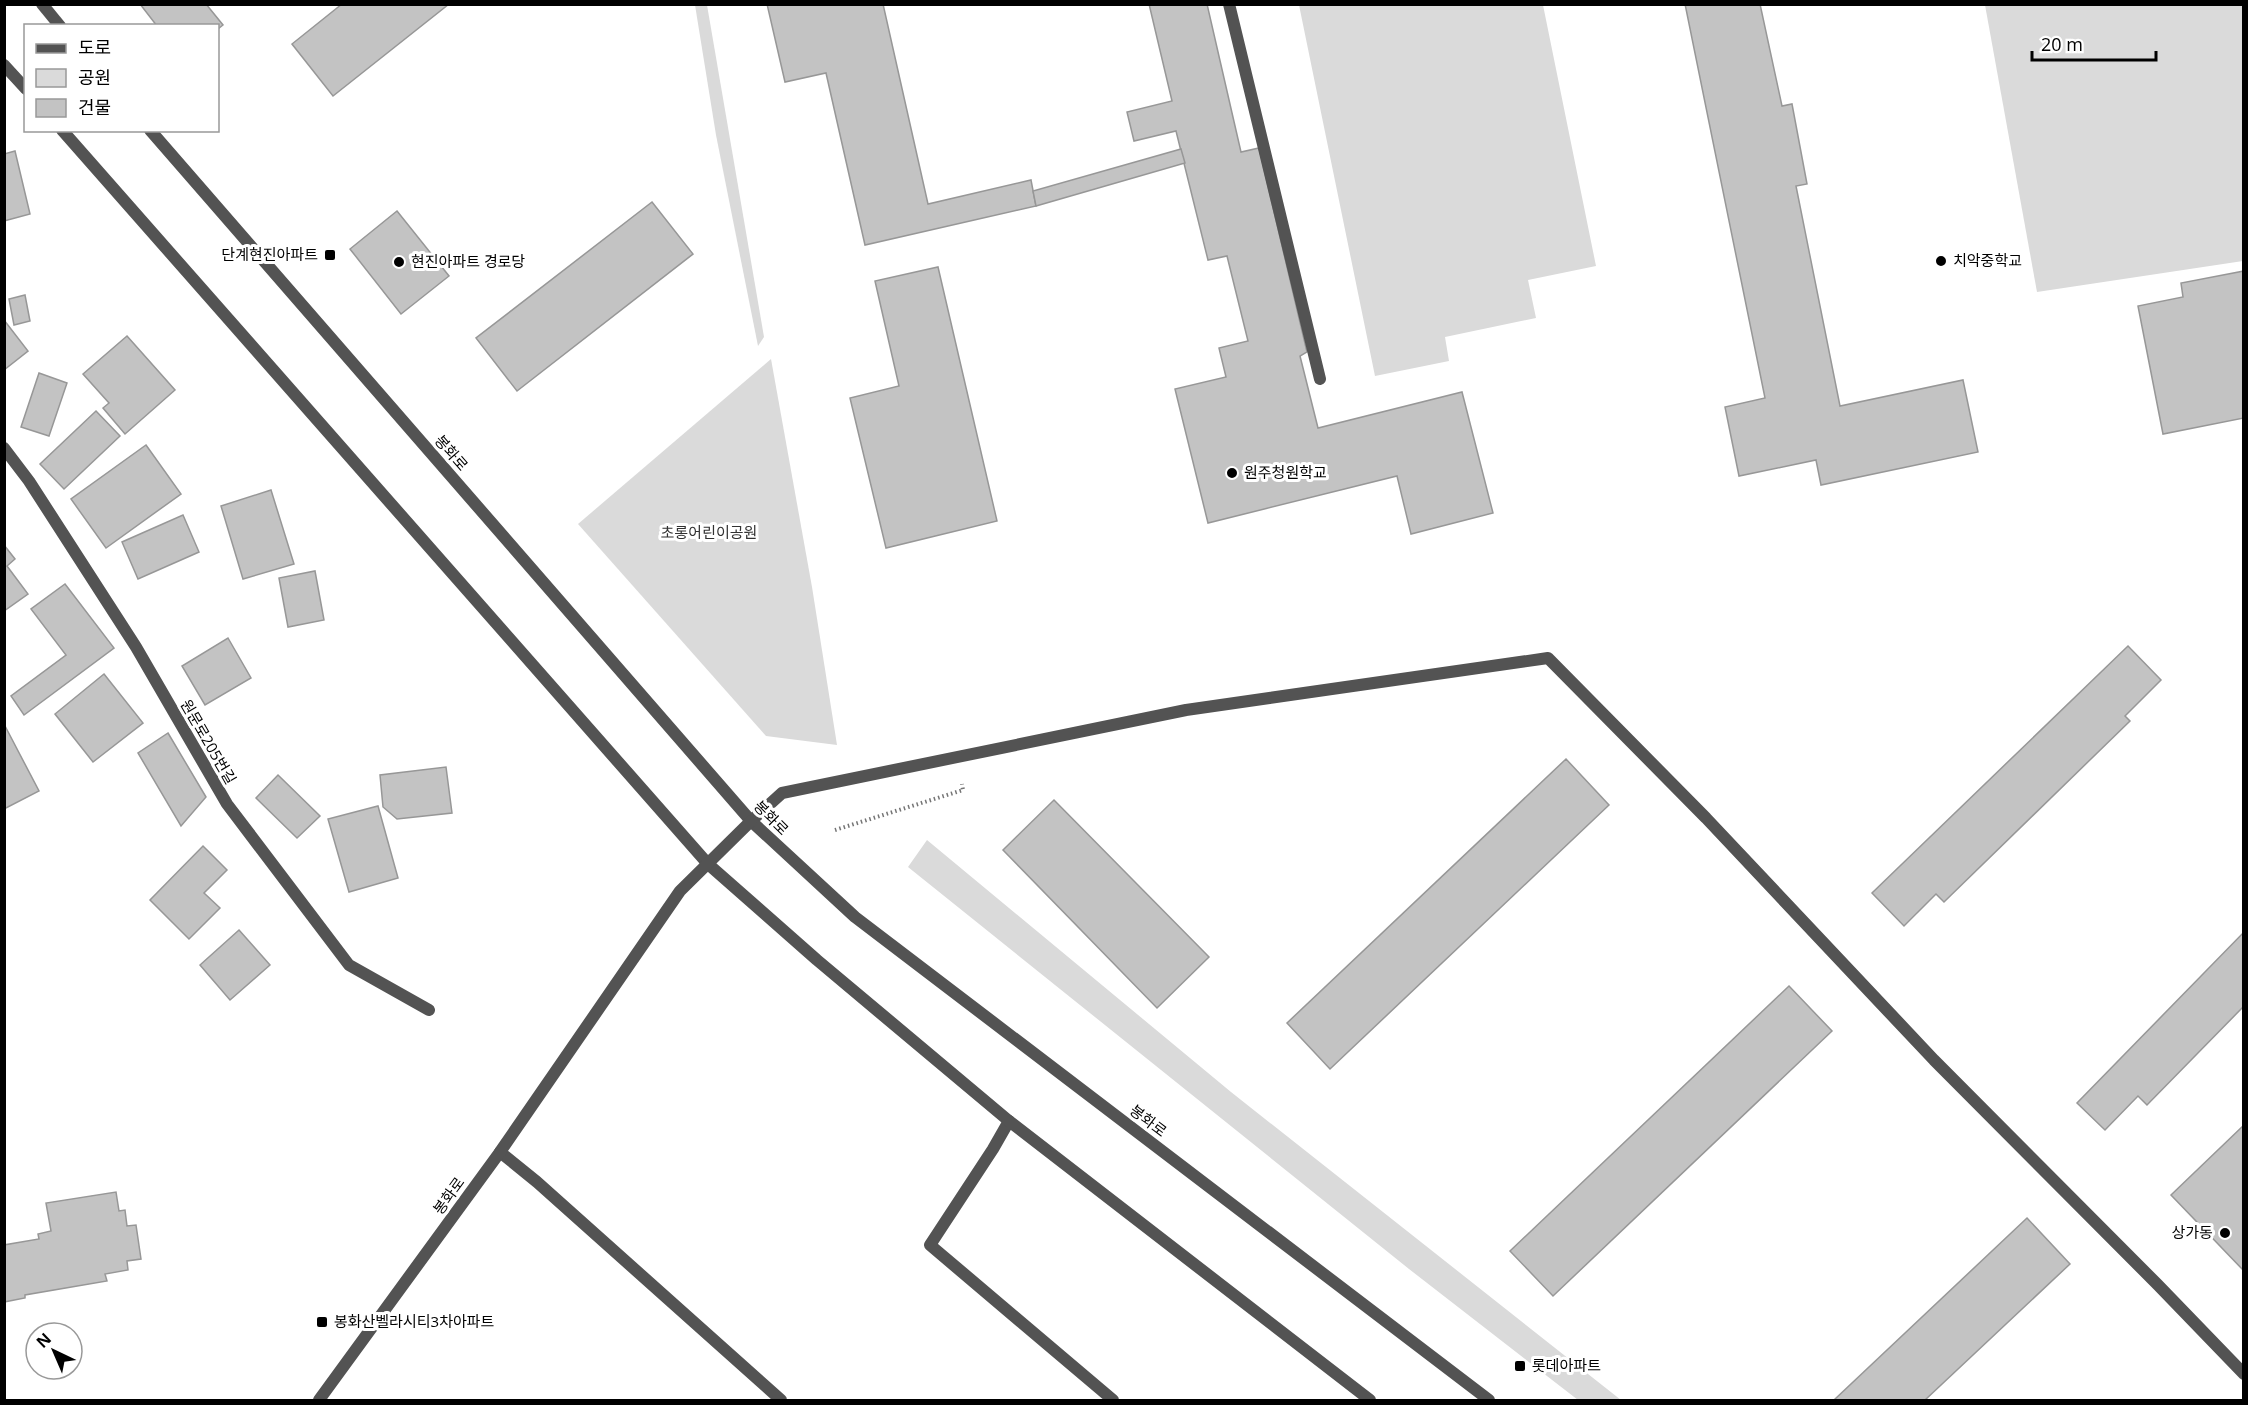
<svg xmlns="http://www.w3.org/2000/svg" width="2248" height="1405" viewBox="0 0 2248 1405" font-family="'Open Sans','Noto Sans KR',sans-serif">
<rect width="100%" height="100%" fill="#fff"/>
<!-- green -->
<g fill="#dadada">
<path d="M695,5h12l57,332 -6,9 -42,-211z"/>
<path d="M1299,5h244l53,261 -68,14 8,38 -91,19 4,24 -74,15z"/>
<path d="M1985,5h258v256l-206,31z"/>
<path d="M771,359l41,228 25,158 -71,-9 -188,-212z"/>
<path d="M927,840l304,252 390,308h-43l-169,-131 -501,-402z"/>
</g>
<!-- building -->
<g fill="#c3c3c3" stroke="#979797" stroke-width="1.5">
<path d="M140,4h66l17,21 -5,4v-3h-61z"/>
<path d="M342,4h107l-116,92 -41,-52z"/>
<path d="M767,4h116l45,200 103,-24 5,26 -171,39 -39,-172 -41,9z"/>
<path d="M1149,4h58l34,148 18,-4 48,204 -7,4 18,72 144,-36 31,121 -82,21 -14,-58 -189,47 -33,-134 51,-12 -7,-29 29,-7 -21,-85 -19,4 -32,-129 -42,10 -7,-29 45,-11z"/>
<path d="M1685,4h75l22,102 10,-2 15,80 -11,2 44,220 123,-26 15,72 -157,33 -5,-25 -77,16 -14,-69 40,-9z"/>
<path d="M1181,149l4,14 -149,43 -3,-15z"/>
<path d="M15,151l15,63 -26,7v-67z"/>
<path d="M652,202l41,52 -176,137 -41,-53z"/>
<path d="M397,211l52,65 -48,38 -51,-65z"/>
<path d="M938,267l59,254 -111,27 -36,-150 49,-12 -24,-105z"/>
<path d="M2244,271v147l-81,16 -25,-128 45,-9 -2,-14z"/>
<path d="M25,295l5,26 -16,4 -5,-26z"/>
<path d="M4,320l24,31 -24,19z"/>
<path d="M127,336l48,54 -50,44 -22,-26 6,-5 -26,-29z"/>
<path d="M39,373l28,10 -18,53 -28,-9z"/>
<path d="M96,411l24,25 -56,53 -24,-25z"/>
<path d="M146,445l35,49 -75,54 -35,-49z"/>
<path d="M271,490l23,74 -51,15 -22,-73z"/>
<path d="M183,515l16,37 -61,27 -16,-37z"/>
<path d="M4,545l11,14 -8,7 21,28 -24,17z"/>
<path d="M315,571l9,49 -36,7 -9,-49z"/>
<path d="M65,584l49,64 -90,67 -13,-19 55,-41 -35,-46z"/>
<path d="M228,638l23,40 -46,27 -23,-39z"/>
<path d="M2128,646l33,34 -36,36 5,5 -186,181 -8,-8 -32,32 -32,-33z"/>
<path d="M104,674l39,49 -50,39 -38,-48z"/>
<path d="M4,724l35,67 -35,18z"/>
<path d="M168,733l38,64 -25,29 -43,-73z"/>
<path d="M1566,759l43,46 -279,264 -43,-46z"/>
<path d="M446,767l6,46 -55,6 -14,-12 -3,-32z"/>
<path d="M278,775l42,41 -23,22 -41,-40z"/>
<path d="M1054,800l155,157 -52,51 -154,-158z"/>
<path d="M378,806l20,72 -49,14 -21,-73z"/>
<path d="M203,846l24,24 -23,23 16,15 -31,31 -39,-39z"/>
<path d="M239,930l31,35 -40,35 -30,-35z"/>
<path d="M2244,932v74l-97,99 -9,-9 -33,34 -28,-27z"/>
<path d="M1789,986l43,45 -279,265 -43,-45z"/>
<path d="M2244,1125v146l-73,-76z"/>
<path d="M116,1192l3,19 6,-1 2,16 9,-1 5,34 -14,2 1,9 -23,4 2,7 -82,14v3l-21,4v-57l35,-6 -1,-5 13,-3 -5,-28z"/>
<path d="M2027,1218l43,46 -145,136h-91z"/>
</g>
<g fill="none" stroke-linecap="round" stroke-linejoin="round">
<!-- path -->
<path stroke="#757575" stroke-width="4" stroke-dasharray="1.5 3" stroke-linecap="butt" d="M835,830l128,-40 -1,-6"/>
<!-- service -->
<g stroke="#535353" stroke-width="12">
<path d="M1229,4l91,375"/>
<path d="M4,448l25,33 107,166 91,157 122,161 80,45"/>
<path d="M751,821l31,-28 404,-83 362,-52 158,160 228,242 224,225 86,89"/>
<path d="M1009,1121l-16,28 -63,96 183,155"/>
</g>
<!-- minor -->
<path stroke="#535353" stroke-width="12" d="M500,1152l37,30 244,218"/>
<!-- tertiary -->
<g stroke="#535353" stroke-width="12">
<path d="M42,4l18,22"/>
<path d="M4,65l22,24"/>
<path d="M62,130l646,734 109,96 192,161 361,279"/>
<path d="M150,130l601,691 104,96 634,483"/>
<path d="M319,1400l181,-248 180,-261 71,-70"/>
</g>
</g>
<!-- markers -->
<g fill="#000" stroke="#fff" stroke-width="2">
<rect x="324" y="249" width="12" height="12" rx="3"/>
<circle cx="1941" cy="261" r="6"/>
<circle cx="399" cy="262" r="6"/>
<circle cx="1232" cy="473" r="6"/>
<circle cx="2225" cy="1233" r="6"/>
<rect x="316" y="1316" width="12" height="12" rx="3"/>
<rect x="1514" y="1360" width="12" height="12" rx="3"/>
</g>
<g text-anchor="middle" stroke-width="6" stroke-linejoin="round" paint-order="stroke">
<!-- poi labels -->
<g font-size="15" fill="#000" stroke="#fff" text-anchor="start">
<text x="318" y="260" text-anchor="end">단계현진아파트</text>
<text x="1953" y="266">치악중학교</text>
<text x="411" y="267">현진아파트 경로당</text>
<text x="1244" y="478">원주청원학교</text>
<text x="2213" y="1238" text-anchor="end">상가동</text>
<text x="334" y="1327">봉화산벨라시티3차아파트</text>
<text x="1532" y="1371">롯데아파트</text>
</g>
<!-- street labels -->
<g font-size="15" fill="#000" stroke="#fff">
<text transform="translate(451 453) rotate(49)" y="5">봉화로</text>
<text transform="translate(208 742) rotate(60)" y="5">원문로205번길</text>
<text transform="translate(771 818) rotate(45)" y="5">봉화로</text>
<text transform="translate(1148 1121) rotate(37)" y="5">봉화로</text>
<text transform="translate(449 1196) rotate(-54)" y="5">봉화로</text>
</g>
<!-- park labels -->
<g font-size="15" fill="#313131" stroke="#fff">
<text x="709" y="538">초롱어린이공원</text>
</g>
</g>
<!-- border -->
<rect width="2248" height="1405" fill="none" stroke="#000000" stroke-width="12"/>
<!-- legend -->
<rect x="24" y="24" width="195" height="108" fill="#ffffff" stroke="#999999" stroke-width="1.5"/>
<rect x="36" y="44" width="30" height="9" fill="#535353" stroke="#999999" stroke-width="1.5"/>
<text x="78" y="54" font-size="18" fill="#000000">도로</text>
<rect x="36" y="69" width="30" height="18" fill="#dadada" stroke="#999999" stroke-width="1.5"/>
<text x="78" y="84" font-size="18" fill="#000000">공원</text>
<rect x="36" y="99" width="30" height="18" fill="#c3c3c3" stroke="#999999" stroke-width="1.5"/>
<text x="78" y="114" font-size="18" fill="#000000">건물</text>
<!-- north arrow -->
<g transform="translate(54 1351) rotate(316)"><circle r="28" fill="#ffffff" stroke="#999999" stroke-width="1.5"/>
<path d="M0-4.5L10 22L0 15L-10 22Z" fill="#000000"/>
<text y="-9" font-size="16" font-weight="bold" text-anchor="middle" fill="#000000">N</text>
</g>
<!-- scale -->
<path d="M2032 51v9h124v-9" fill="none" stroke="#000000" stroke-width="3"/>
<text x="2041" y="51" font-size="18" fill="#000000" stroke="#ffffff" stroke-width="4.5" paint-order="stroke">20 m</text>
</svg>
